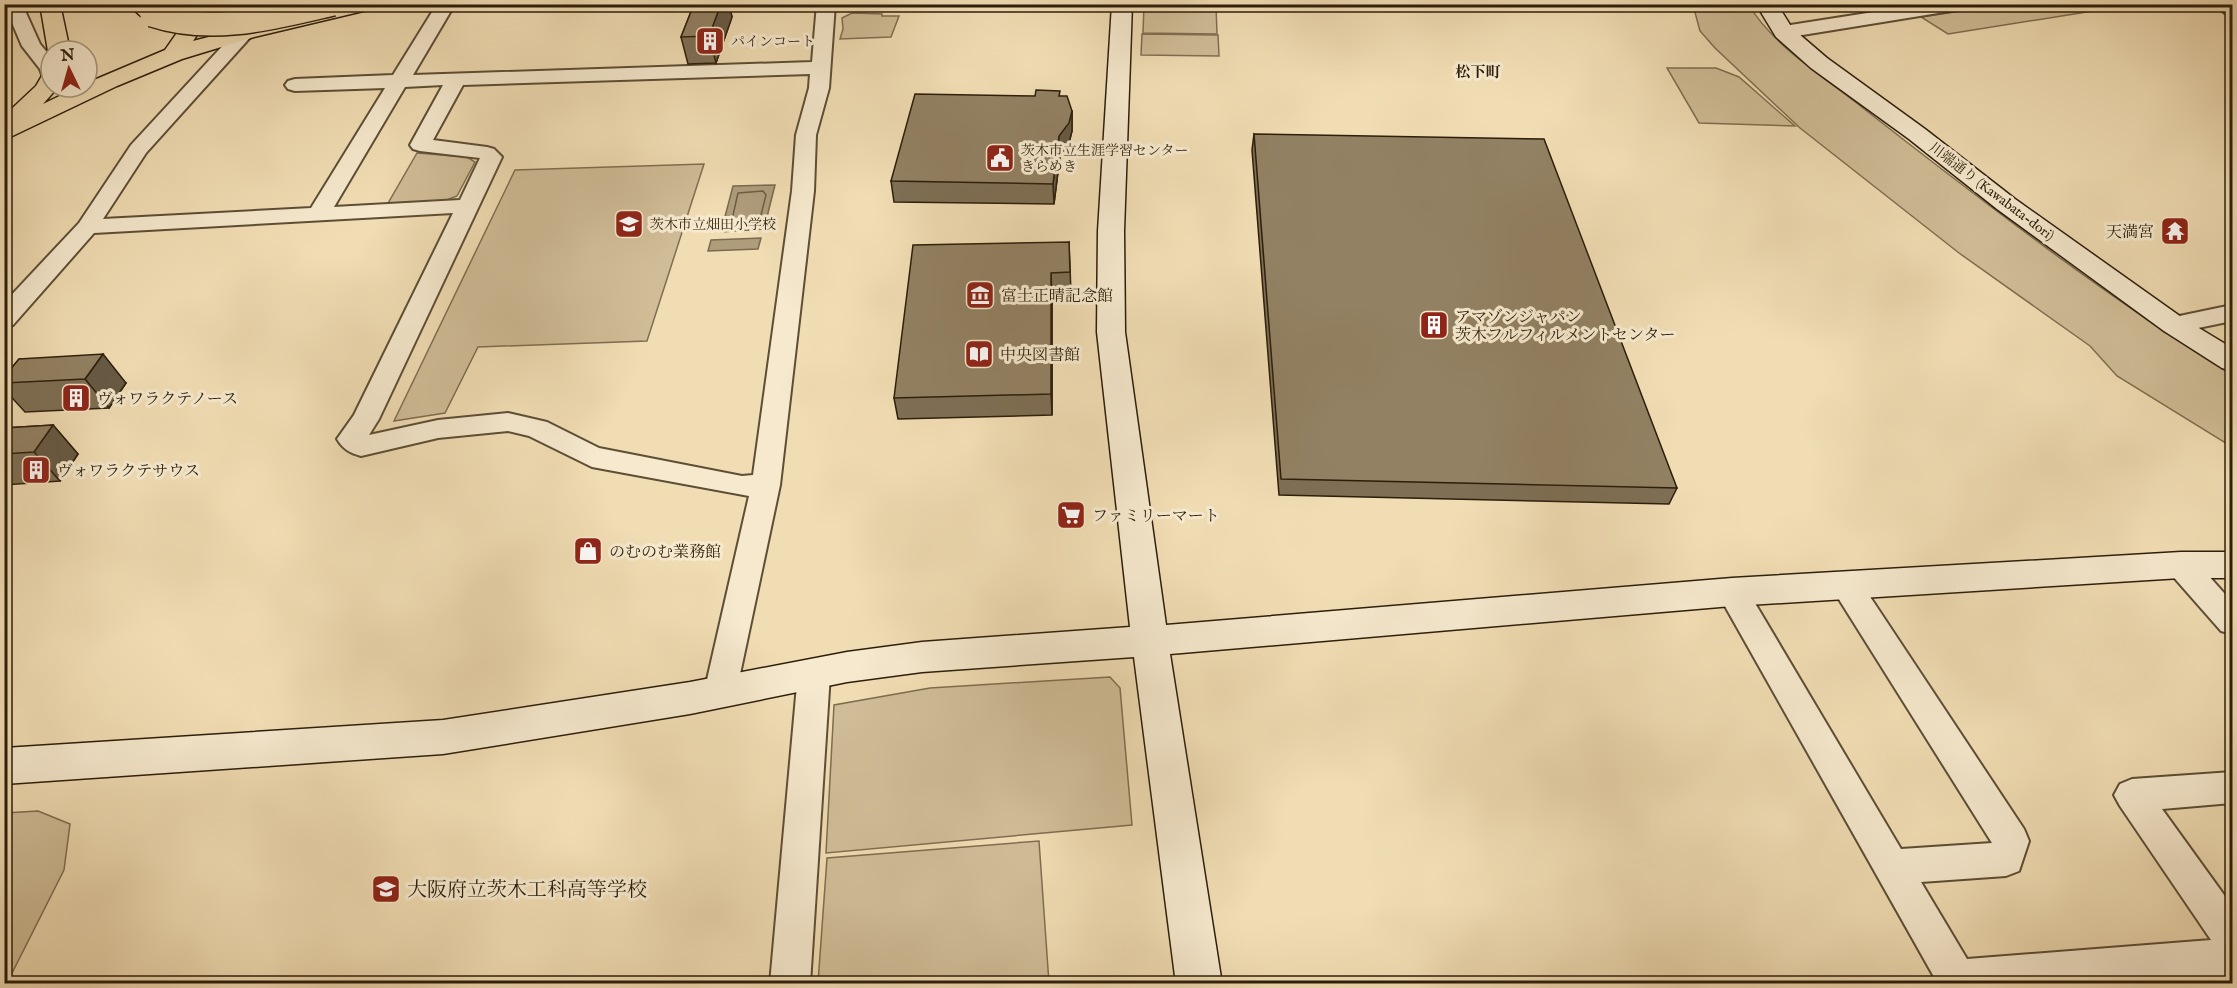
<svg xmlns="http://www.w3.org/2000/svg" width="2237" height="988" viewBox="0 0 2237 988" font-family="'IM FELL English','Noto Serif JP',serif">
<rect width="100%" height="100%" fill="#f1ddb4"/>
<filter id="stains"><feTurbulence type="fractalNoise" baseFrequency=".00333" numOctaves="4"/><feColorMatrix values="0 0 0 0 .2 0 0 0 0 .09 0 0 0 0 .02 0 0 0 .5 -.17"/></filter>
<radialGradient id="worn" r=".72"><stop offset=".6" stop-color="#630" stop-opacity="0"/><stop offset="1" stop-color="#630" stop-opacity=".3"/></radialGradient>
<!-- green -->
<g fill="#d0bd97" stroke="#7e6e51" stroke-width="1.5">
<path d="M1144,5h72l1,29 -74,-1z"/>
<path d="M1693,5h56c23,40 78,74 114,103 119,93 241,187 369,267v72l-115,-71 -27,-30 -131,-93 -159,-125 -85,-80 -15,-17z"/>
<path d="M2121,5l3,1 -176,28 -27,-17 80,-12z"/>
<path d="M852,13l30,1v2h17l-8,21 -51,2 3,-10 -1,-11z"/>
<path d="M1142,34l76,1 1,21 -78,-1z"/>
<path d="M1667,68h49l23,9 56,49 -96,-3z"/>
<path d="M417,153l50,4 8,5 -18,34 -18,7 -52,2z"/>
<path d="M704,164l-57,177 -169,6 -33,66 -51,8 121,-251z"/>
<path d="M1110,677l10,11 12,137 -306,28 8,-148 96,-17z"/>
<path d="M38,811l32,13 -6,46 -57,113h-2v-170z"/>
<path d="M1039,841l10,142h-231l9,-125z"/>
</g>
<!-- water -->
<g fill="#ae9c7b" stroke="#7a6a4e" stroke-width="1.5">
<path d="M775,185l-11,44 -43,3 12,-46z"/>
<path d="M761,238l-3,11 -50,2 3,-11z"/>
</g>
<g fill="none" stroke-linecap="round" stroke-linejoin="round">
<!-- shore -->
<path stroke="#6d5d43" stroke-width="1.5" d="M763,191l3,4 -7,28 -28,1 7,-31z"/>
<!-- street casing -->
<g stroke="#5d4e35" stroke-width="4">
<g id="street">
<path d="M4,4h18l18,40 11,13v25l-7,-2 -4,-11 -18,-23z"/>
<path d="M437,4h18l-42,71 399,-13 5,-58h18l-6,84 -13,47 -2,56 -34,294 -44,208 -4,10 -12,4 -12,-4 -4,-10 45,-197 -157,-29 -63,-31 -21,-5 -70,7 -77,18c-11,-3 -18,-7 -24,-17l17,-24 99,-202 -359,20 -81,92 -9,2v-24l75,-80 52,-78 108,-117h14l2,4 -109,121 -43,66 208,-11 74,-120 -90,3 -7,-2 -3,-4 3,-4 7,-2 98,-4zM810,74l-1,14 -13,47 -4,56 -39,284 -11,1 -143,-28 -52,-26 -39,-9 -70,7 -69,15 10,-16 123,-262 -8,-8 -7,-2 -54,-7 30,-55zM443,85l-33,60 3,4 7,2 60,7 -20,42 -126,7 71,-120z"/>
<path d="M1925,4h47l-9,5 -179,29 -7,-2 -2,-4 2,-4 7,-2z"/>
<path d="M2213,4h19v11l-6,-1z"/>
<path d="M2232,305v16l-58,12 -9,-2 -3,-6 3,-6z"/>
<path d="M2181,553l11,4 40,45v32l-11,-3 -51,-58 -4,-8 4,-8z"/>
<path d="M1846,573l11,4 167,252 5,12 -10,30 -13,5 -85,6 46,77 244,-19 -91,-134 -6,-11 6,-11 12,-5 100,-7v31l-70,6 70,97v70l-91,8h-203l-221,-392 4,-9 11,-3 11,3 158,266 91,-6 -157,-250 -4,-8 4,-8z"/>
<path d="M814,661l11,3 5,10 -20,310h-40l28,-310 5,-10z"/>
</g>
</g>
<!-- secondary casing -->
<g stroke="#2c1e0b" stroke-width="3">
<g id="secondary">
<path d="M1112,4h20l-8,227 1,101 41,293 566,-47 449,-26h51v26h-51l-449,28 -562,48 52,330h-46l-42,-327 -212,15 -75,10 -157,32 -247,40 -439,30v-36l439,-28 247,-38 157,-30 75,-10 208,-15 -33,-295 1,-101z"/>
<path d="M1756,4h21l15,24 35,30 98,71 90,70 169,120 48,29v23l-10,-3 -58,-37 -167,-122 -88,-70 -98,-71 -35,-31z"/>
</g>
</g>
<!-- highway casing -->
<g stroke="#2c1e0b" stroke-width="3">
<g id="highway">
<path d="M40,4h20l10,47h-19v4l-3,-4z"/>
<path d="M130,4h23l9,11 -3,4c-13,4 -21,-4 -29,-15z"/>
<path d="M197,4h21l-25,37 144,-37h42l-3,4 -122,29 -72,22 -65,27 -113,54 2,-17 -2,-7 32,-30 7,-12 8,-2v15h7l-15,17 35,-17h9v-4l78,-33z"/>
</g>
</g>
<!-- street -->
<use href="#street" fill="#f6e9ce" fill-rule="evenodd"/>
<!-- secondary -->
<use href="#secondary" fill="#f6e9ce" fill-rule="evenodd"/>
<!-- highway -->
<use href="#highway" fill="#f1ddb4" fill-rule="evenodd"/>
<!-- highway-bridge casing -->
<g stroke="#2c1e0b" stroke-width="26" stroke-linecap="butt">
<path id="highway-bridge" d="M152,15c60,20 121,3 181,-11"/>
</g>
<!-- highway-bridge -->
<use href="#highway-bridge" stroke="#f1ddb4" stroke-width="23"/>
</g>
<!-- wall -->
<g fill="#7e6f55" stroke="#2c1e0b" stroke-width="1.5">
<path d="M694,4h35l3,13 -16,46 -28,1 -7,-27z"/>
<path d="M1035,96h25l12,15v20l-3,12 -9,13 -6,48 -160,-2 -3,-21z"/>
<path d="M1254,134l423,354 -8,16 -390,-9 -27,-345z"/>
<path d="M1069,242l2,51 -19,1v121l-154,4 -4,-21z"/>
<path d="M19,359l107,24 -17,25 -84,4 -21,-23v-12z"/>
<path d="M53,425l25,29 -18,27 -56,4v-57z"/>
</g>
<!-- shaded-wall -->
<g fill="#665a45" stroke="#2c1e0b" stroke-width="1.5">
<path d="M721,4h8l3,13 -16,46 -7,-27z"/>
<path d="M1072,111v20l-3,12 -9,13 -6,48 -1,-20 6,-48z"/>
<path d="M1051,273l1,21v121l-1,-21z"/>
<path d="M103,354l23,29 -17,25 -24,-29z"/>
<path d="M53,425l25,29 -18,27 -26,-29z"/>
</g>
<!-- building -->
<g fill="#928163" stroke="#2c1e0b" stroke-width="1.5">
<path d="M694,4h27l-12,32 -28,1z"/>
<path d="M1036,90l24,1 -1,5h8l5,15 -3,12 -10,13 -6,48 -162,-3 24,-87 120,2z"/>
<path d="M1254,134l290,5 133,349 -396,-9z"/>
<path d="M1069,242l1,30 -19,1v121l-157,4 19,-153z"/>
<path d="M103,354l-18,25 -81,4v-6l15,-18z"/>
<path d="M53,425l-19,27 -30,2v-26z"/>
</g>
<!-- icons -->
<defs>
<g id="building-square" transform="scale(1.5)"><rect x="-9" y="-9" width="18" height="18" rx="4" fill="#8f2418" stroke="#f6e9ce"/><path d="M-4-6H4V6H1V3H-1V6H-4ZM-2.5-4.3h1.7v1.8h-1.7ZM.8-4.3h1.7v1.8H.8ZM-2.5-1h1.7V.8h-1.7ZM.8-1h1.7V.8H.8Z" fill="#fff"/></g>
<g id="civic-square" transform="scale(1.5)"><rect x="-9" y="-9" width="18" height="18" rx="4" fill="#8f2418" stroke="#f6e9ce"/><path d="M-.6-6.5H3V-4.5H.6V-3L4-1V1h2V6H-6V1h2V-1L-.6-3ZM-1.2 2.5V6h2.4V2.5Z" fill="#fff"/></g>
<g id="school-square" transform="scale(1.5)"><rect x="-9" y="-9" width="18" height="18" rx="4" fill="#8f2418" stroke="#f6e9ce"/><path d="M0-5L7-2L0 1L-7-2ZM-4 1L0 2.5L4 1V4Q0 6-4 4Z" fill="#fff"/></g>
<g id="temple-square" transform="scale(1.5)"><rect x="-9" y="-9" width="18" height="18" rx="4" fill="#8f2418" stroke="#f6e9ce"/><path d="M0-6L5-2H3V0L6.5 2.5H4V6H1.5V3h-3V6H-4V2.5H-6.5L-3 0V-2H-5Z" fill="#fff"/></g>
<g id="museum-square" transform="scale(1.5)"><rect x="-9" y="-9" width="18" height="18" rx="4" fill="#8f2418" stroke="#f6e9ce"/><path d="M0-6L6-3V-2H-6V-3ZM-5-1h2V3h-2ZM-1-1h2V3h-2ZM3-1h2V3H3ZM-6 4H6V6H-6Z" fill="#fff"/></g>
<g id="library-square" transform="scale(1.5)"><rect x="-9" y="-9" width="18" height="18" rx="4" fill="#8f2418" stroke="#f6e9ce"/><path d="M-6-4Q-3-5.5-.7-3.5V5Q-3 3-6 4ZM6-4Q3-5.5 .7-3.5V5Q3 3 6 4Z" fill="#fff"/></g>
<g id="supermarket-square" transform="scale(1.5)"><rect x="-9" y="-9" width="18" height="18" rx="4" fill="#8f2418" stroke="#f6e9ce"/><path d="M-6-5.5h2.5l.6 2H6L4.5 2H-2.5L-4.4-4H-6ZM-1.5 3.2a1.3 1.3 0 1 0 .1 0ZM3 3.2a1.3 1.3 0 1 0 .1 0Z" fill="#fff"/></g>
<g id="shop-square" transform="scale(1.5)"><rect x="-9" y="-9" width="18" height="18" rx="4" fill="#8f2418" stroke="#f6e9ce"/><path d="M-5-2.5h2.3a2.7 3.5 0 0 1 5.4 0H5L5.5 6h-11ZM-1.5-2.5h3a1.5 2.3 0 0 0-3 0Z" fill="#fff"/></g>
</defs>
<g fill-rule="evenodd">
<use href="#building-square" x="710" y="41"/>
<use href="#civic-square" x="1000" y="158"/>
<use href="#school-square" x="629" y="224"/>
<use href="#temple-square" x="2175" y="231"/>
<use href="#museum-square" x="980" y="295"/>
<use href="#building-square" x="1434" y="325"/>
<use href="#library-square" x="979" y="354"/>
<use href="#building-square" x="76" y="398"/>
<use href="#building-square" x="36" y="470"/>
<use href="#supermarket-square" x="1071" y="515"/>
<use href="#shop-square" x="588" y="551"/>
<use href="#school-square" x="386" y="889"/>
</g>
<g text-anchor="middle" stroke-width="6" stroke-linejoin="round" paint-order="stroke">
<!-- far-poi labels -->
<g font-size="14" fill="#2c1e0b" stroke="#f6e9ce" text-anchor="start">
<text x="731" y="46">パインコート</text>
<text x="1021" y="155">茨木市立生涯学習センター<tspan x="1021" dy="16">きらめき</tspan></text>
<text x="650" y="229">茨木市立畑田小学校</text>
</g>
<!-- far-street labels -->
<g font-size="14" fill="#2c1e0b" stroke="#f6e9ce">
<text transform="translate(1992 191) rotate(37)" y="5">川端通り (Kawabata-dori)</text>
</g>
<!-- far-neighbourhood labels -->
<g font-size="15" font-weight="bold" fill="#2c1e0b" stroke="#f6e9ce">
<text x="1478" y="77">松下町</text>
</g>
<!-- poi labels -->
<g font-size="16" fill="#2c1e0b" stroke="#f6e9ce" text-anchor="start">
<text x="2154" y="237" text-anchor="end">天満宮</text>
<text x="1001" y="301">富士正晴記念館</text>
<text x="1455" y="322">アマゾンジャパン<tspan x="1455" dy="18">茨木フルフィルメントセンター</tspan></text>
<text x="1000" y="360">中央図書館</text>
<text x="97" y="404">ヴォワラクテノース</text>
<text x="57" y="476">ヴォワラクテサウス</text>
<text x="1092" y="521">ファミリーマート</text>
<text x="609" y="557">のむのむ業務館</text>
</g>
<!-- near-poi labels -->
<g font-size="20" fill="#2c1e0b" stroke="#f6e9ce" text-anchor="start">
<text x="407" y="896">大阪府立茨木工科高等学校</text>
</g>
</g>
<!-- margin -->
<rect width="2237" height="988" fill="none" stroke="#f1ddb4" stroke-width="24"/>
<rect x="6" y="6" width="2225" height="976" fill="none" stroke="#2c1e0b" stroke-width="3"/>
<rect x="12" y="12" width="2213" height="964" fill="none" stroke="#2c1e0b" stroke-width="1.5"/>
<!-- north arrow -->
<g transform="translate(69 69) rotate(355)"><circle r="28" fill="#f6e9ce" stroke="#a59880" stroke-width="1.5"/>
<path d="M0-4.5L10 22L0 15L-10 22Z" fill="#8f2418"/>
<text y="-9" font-size="16" font-weight="bold" text-anchor="middle" fill="#2c1e0b">N</text>
</g>
<rect width="100%" height="100%" filter="url(#stains)"/>
<rect width="100%" height="100%" fill="url(#worn)"/>
</svg>
